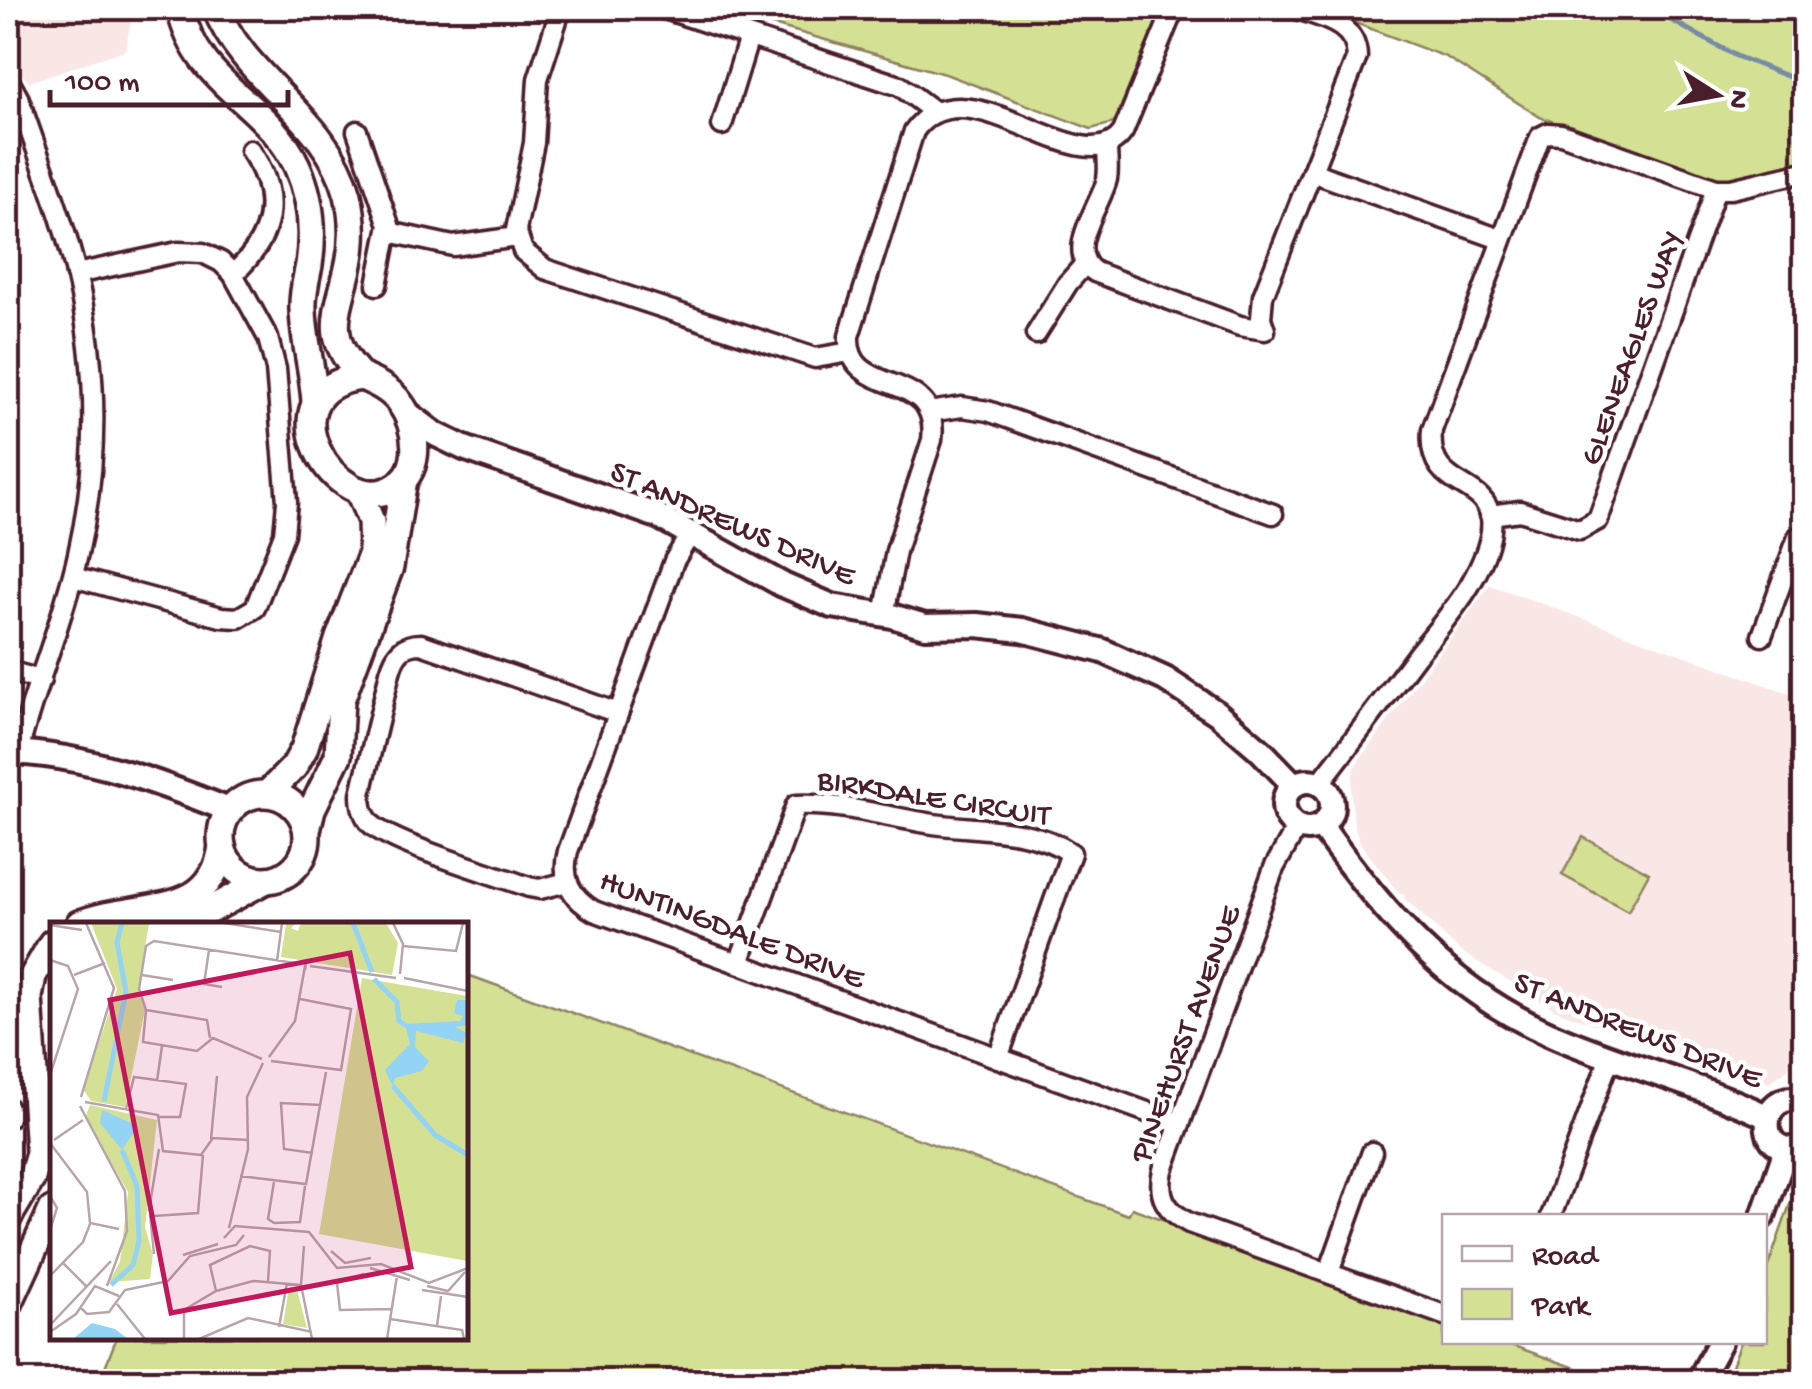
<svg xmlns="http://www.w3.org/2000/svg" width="1812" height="1389" viewBox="0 0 1812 1389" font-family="'Gochi Hand',sans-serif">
<rect width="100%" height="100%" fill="#fff"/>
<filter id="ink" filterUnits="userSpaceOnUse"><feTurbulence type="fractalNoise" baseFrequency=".01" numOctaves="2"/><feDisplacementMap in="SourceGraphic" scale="20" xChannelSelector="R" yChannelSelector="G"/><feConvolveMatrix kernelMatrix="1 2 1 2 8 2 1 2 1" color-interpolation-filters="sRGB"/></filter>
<g filter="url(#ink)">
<!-- built -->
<g fill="#f9e7e6">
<path d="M8,8h126l-9,42 -96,32 -21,-24z"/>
<path d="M1490,585l314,114v324l-16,46 -20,14 -24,-4 -188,-69 -96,-59 -56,-53 1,-4 -7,-2 -37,-48 -7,-18 -3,-34 3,-25z"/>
</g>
<!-- green -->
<g fill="#d4e194" stroke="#8f8060" stroke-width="2.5">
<path d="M714,8h448l-48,115 -23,6 -143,-54z"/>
<path d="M1315,8h468l21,12v148l-86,14 -178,-65 -94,-60z"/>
<path d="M1583,837l66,36 -21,38 -66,-36z"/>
<path d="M465,974l663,241 4,-7 312,113v21h58l111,39 -1514,1 18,-45 348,-1z"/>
<path d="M1804,1175v206h-78l15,-39h23l1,-67 35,-99z"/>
</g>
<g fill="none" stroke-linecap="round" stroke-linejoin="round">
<!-- stream -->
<path stroke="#768ba4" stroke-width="5" d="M1649,8l87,48 68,27"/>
<!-- minor casing -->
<g stroke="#4a1f2b" stroke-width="25">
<g id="minor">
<path d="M561,8l-23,71 -4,64 -18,87 7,21 22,18 270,89 35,-6"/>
<path d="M662,8l238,78 32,24"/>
<path d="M8,79l11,20c19,57 43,115 57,174 22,93 23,189 2,281 -15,68 -43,131 -60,198"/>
<path d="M722,125l27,-88"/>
<path d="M357,131l32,94 -12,60"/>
<path d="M1107,147c0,10 2,22 0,32 -6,27 -44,72 -12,93l145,54 25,4 -4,-12 2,-22 94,-239c-1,-34 -35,-39 -62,-49"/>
<path d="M1312,172l188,67"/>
<path d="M389,232l64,14 64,-9"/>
<path d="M233,274c41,-36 49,-78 17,-124"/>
<path d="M1036,334l32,-51 17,-19"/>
<path d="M929,412l33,-5 26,4 285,103"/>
<path d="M1490,515l30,-4 60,19 18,-10 118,-331"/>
<path d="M691,533l-17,28 -106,290c-7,27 2,46 26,60l586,213"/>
<path d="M73,577l148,40 17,1 17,-10 29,-74 3,-32 -11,-133 -8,-31 -35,-64 -12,-12 -18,-9 -25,-1 -102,22"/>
<path d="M884,615l12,-64 36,-111c9,-74 -86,-40 -83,-104l65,-205c52,-74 169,59 209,1l51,-124"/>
<path d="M1762,636l36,-99 6,3"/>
<path d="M8,671l33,9"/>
<path d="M1319,784c33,-42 65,-85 97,-128 18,-23 40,-47 55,-73 10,-17 23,-45 20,-65 -7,-41 -65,-27 -59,-88l108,-293 8,-4 13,1 155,55h15l73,-17"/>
<path d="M1297,827l-23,41 -111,302c-6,26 3,41 26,53l255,92"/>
<path d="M567,882l-27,7 -11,-2c-33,-12 -137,-43 -158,-63 -8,-9 -10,-18 -10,-30l29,-122c5,-18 12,-28 31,-28l197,69"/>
<path d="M739,963l57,-158c45,-2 87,11 131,18 48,8 103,2 144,30l-73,205"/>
<path d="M8,1108v10"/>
<path d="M1551,1216l59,-159"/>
<path d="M1329,1272l43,-120"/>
</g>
</g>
<!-- tertiary casing -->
<g stroke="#4a1f2b" stroke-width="30">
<g id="tertiary">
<path d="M406,412l29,22 29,14 194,68 125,69 49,21 60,10 33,10 52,-1 45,5 81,21 62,28 52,34 43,37 34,35"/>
<path d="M8,752c77,2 150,30 221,58"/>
<circle cx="1308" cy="805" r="24"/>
<path d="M1321,826c61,86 128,164 227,207 72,32 149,50 220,84"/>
<path d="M1804,1101c-48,-15 -49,62 0,46"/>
<path d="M1763,1216l23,-67"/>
<path d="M1698,1382l22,-40"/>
</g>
</g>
<!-- secondary casing -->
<g stroke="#4a1f2b" stroke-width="32">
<g id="secondary">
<path d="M180,8c17,79 86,92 117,158 14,31 17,66 12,99 -3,15 -7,29 -6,45 1,31 10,61 12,92"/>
<path d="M216,8c28,73 111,108 132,187 5,22 6,46 1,69 -10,48 -28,71 13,113"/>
<path d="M362,377c14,6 29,13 38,26 17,22 24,67 -5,84 -59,36 -137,-98 -33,-110z"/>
<path d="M268,793l26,-26 10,-18 35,-111 33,-85 -1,-32 -12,-29"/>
<circle cx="264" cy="837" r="43"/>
<path d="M307,830l5,-21 26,-53 3,-56 49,-133 14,-88"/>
<path d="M79,924c55,-24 133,-1 143,-78"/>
<path d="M171,924l45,-17 48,-26"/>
<path d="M8,1218l24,-40 7,-25 -10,-156 4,-21 19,-33"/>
<path d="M8,1306l44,-96"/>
</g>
</g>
<!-- minor -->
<use href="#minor" stroke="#fff" stroke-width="18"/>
<!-- tertiary -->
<use href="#tertiary" stroke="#fff" stroke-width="22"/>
<!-- secondary -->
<use href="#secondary" stroke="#fff" stroke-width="25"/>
</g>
</g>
<g text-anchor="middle" stroke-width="9" stroke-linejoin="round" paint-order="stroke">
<!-- street labels -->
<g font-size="32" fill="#4a1f2b" stroke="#fff">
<text transform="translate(1629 347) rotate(-70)" y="11">GLENEAGLES WAY</text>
<text transform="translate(734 521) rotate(24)" y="11">ST ANDREWS DRIVE</text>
<text transform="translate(934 795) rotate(9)" y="11">BIRKDALE CIRCUIT</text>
<text transform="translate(733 927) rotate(21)" y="11">HUNTINGDALE DRIVE</text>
<text transform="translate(1639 1028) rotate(22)" y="11">ST ANDREWS DRIVE</text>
<text transform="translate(1183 1033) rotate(-70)" y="11">PINEHURST AVENUE</text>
</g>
</g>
<!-- overview -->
<g transform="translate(50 922)">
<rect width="418" height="418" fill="#fff"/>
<path d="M41,1h58l-11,67 7,20 -20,97 -34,-6 -8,-12 34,-100zM236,1h10l-5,5 7,3 3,-8h85l12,20 -6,32 -111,-18zM312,56l105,18v265l-148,-27zM40,183l67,15 -12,107 8,27 -3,25 -41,3 11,-20 8,-70 -43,-74zM245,366l2,2 10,38 -24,-4 6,-35z" fill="#d4e194"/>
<path d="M407,78h10v25l-12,2 12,6 -4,10 -47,-12 -1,16 14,14 -7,10 -27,7 -2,9 -8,-17 25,-26 -5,-20 55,-3 3,-5 -9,-3zM52,188l36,16 -16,24 -22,-27zM42,401l23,6 13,10h-55z" fill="#93d3f4"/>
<path fill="none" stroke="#93d3f4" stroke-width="5" d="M303,1l19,49M324,57l23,23 2,19 8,5M343,164l42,49 33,20M54,179l22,-109 -9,-50 5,-19M61,363l22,-20 6,-24 -2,-55 -15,-36"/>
<path fill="none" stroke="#b7a5aa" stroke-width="2.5" d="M174,1l57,9M343,1l10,21 -3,30M0,3l32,5M353,24l53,5 7,-28M159,28l-5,34 18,3M0,38l18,6 10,23 -28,86M227,39l5,-38M260,44l86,12M24,53l31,-12M92,53l31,5M354,56l64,13M96,88l61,10 3,18M219,135l26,-36 11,-60 -1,9M212,137l-49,-21 -16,13 -54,-9 3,-32 -7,-21 7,-43 8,-5 147,23M221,139l70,9 10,-61 -51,-10M107,159l5,-35M31,175l33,-109 -28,-65M35,180l73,13 5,36 38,4 12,-17 35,2M30,184l45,85 2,40 -20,55M76,187l8,-32 52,7 -6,33h-21M161,217l6,-63M4,218l29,-20M0,221l37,49 3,31 29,6M109,227l-10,61 5,6 44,-3 5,-58M263,231l-29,-4 -3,-46 40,2M190,254l66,8 20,-112M224,260l-6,37 6,4 26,-1 5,-36M0,274l7,12 -7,22M100,292l4,40M179,306l19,-79 -1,-52 16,-34M174,316l11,-12 74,6 28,36 44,-4 48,19 39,-15M254,324l-3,39 11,54M281,329l14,12 26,-5M133,333l35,-11M13,341l23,23M320,346l40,12M314,352l-27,9 3,27 51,-1M0,354l33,-34 7,-18M377,364l21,5 17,-19M372,368l46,7M166,369l-6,-26 40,-19 20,5 -2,30M67,382l28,35M30,385l7,7 22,-2 16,-22 43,-9 22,-25 46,-11 8,-10M340,397l72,11 2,9M0,403l61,-64M387,404l4,-30M229,405l8,-44M0,410l26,-18 19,-28 24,10M134,417v-29l32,-19 37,-10 48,4M149,417l49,-21 64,14M337,417l10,-63"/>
<path fill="#c2185b" fill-opacity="0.15" stroke="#c2185b" stroke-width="5" d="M300,31l61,314 -240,46 -61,-313z"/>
<rect width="418" height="418" fill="none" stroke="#4a1f2b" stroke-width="5"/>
</g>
<!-- margin -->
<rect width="1812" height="1389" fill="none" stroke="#fff" stroke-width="40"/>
<rect x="20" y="20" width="1772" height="1349" fill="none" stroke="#4a1f2b" stroke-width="4" filter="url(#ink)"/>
<!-- legend -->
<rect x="1442" y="1214" width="325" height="130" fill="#ffffff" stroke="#b7a5aa" stroke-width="2.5"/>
<rect x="1462" y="1246" width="50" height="15" fill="#ffffff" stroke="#b7a5aa" stroke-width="2.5"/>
<text x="1532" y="1264" font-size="30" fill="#4a1f2b">Road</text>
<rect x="1462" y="1289" width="50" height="30" fill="#d4e194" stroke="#b7a5aa" stroke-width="2.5"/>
<text x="1532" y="1314" font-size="30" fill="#4a1f2b">Park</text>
<!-- north arrow -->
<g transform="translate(1717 95) rotate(101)" stroke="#ffffff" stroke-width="8" paint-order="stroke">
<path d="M0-8L18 38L0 25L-18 38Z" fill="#4a1f2b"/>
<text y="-15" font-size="28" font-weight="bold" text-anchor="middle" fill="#4a1f2b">N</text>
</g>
<!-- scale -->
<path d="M50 90v15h238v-15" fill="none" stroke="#4a1f2b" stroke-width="5"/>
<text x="65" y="90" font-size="30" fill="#4a1f2b" stroke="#ffffff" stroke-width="8" paint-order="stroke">100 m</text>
</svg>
